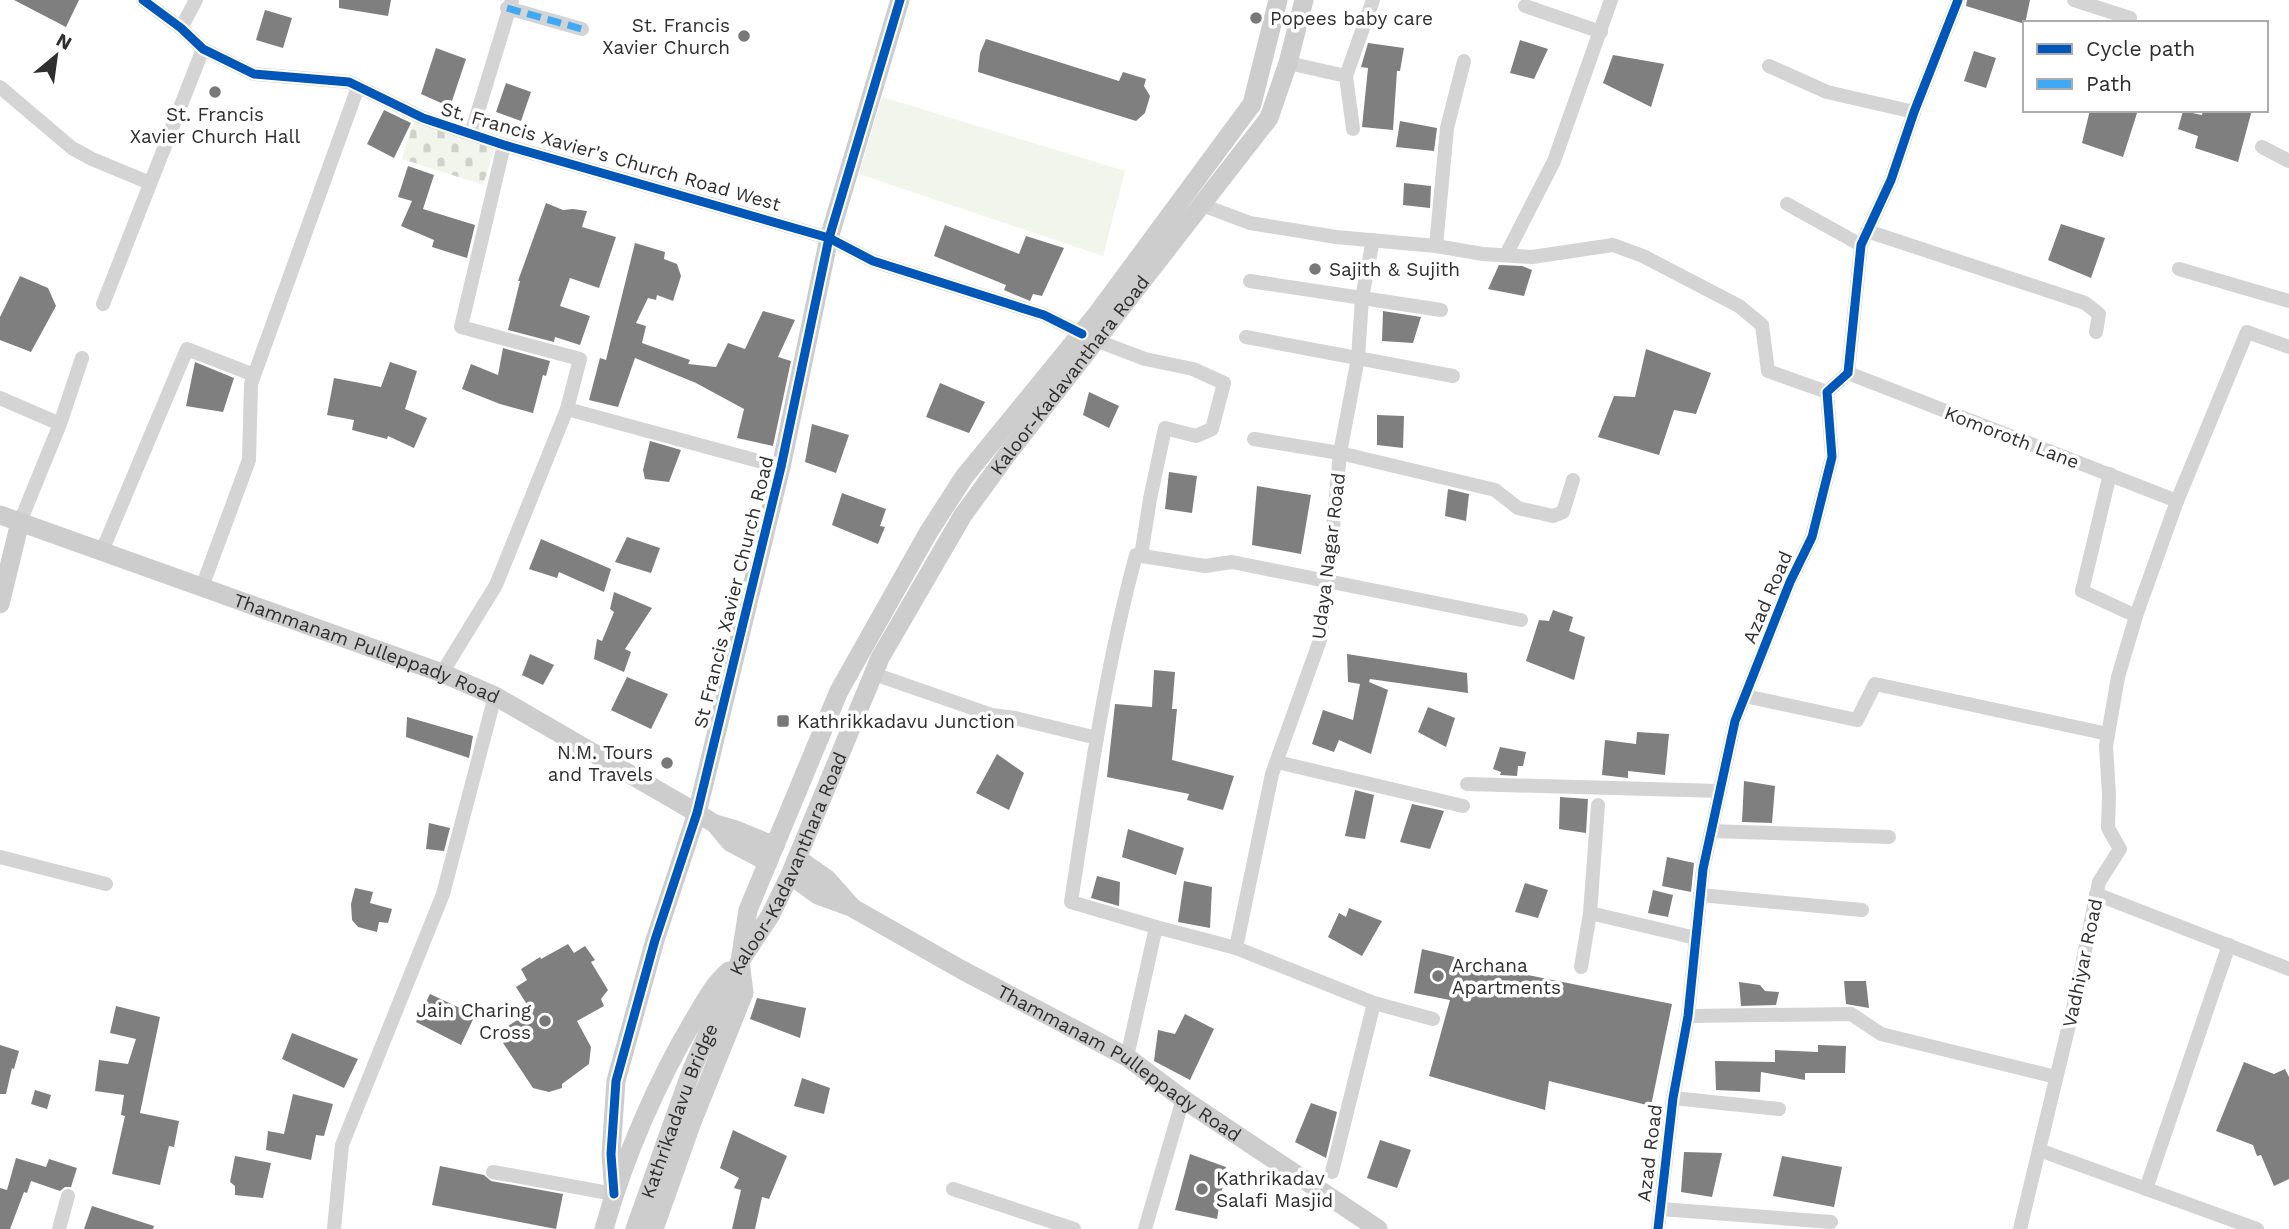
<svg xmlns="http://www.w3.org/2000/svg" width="2289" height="1229" viewBox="0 0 2289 1229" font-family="'Work Sans',sans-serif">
<defs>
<pattern id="cemetery-stones" width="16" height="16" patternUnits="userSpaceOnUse" patternTransform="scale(1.75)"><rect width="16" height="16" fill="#f1f5eb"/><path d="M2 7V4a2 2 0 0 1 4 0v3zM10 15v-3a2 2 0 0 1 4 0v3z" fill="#cfd2ca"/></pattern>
</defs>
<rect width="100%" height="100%" fill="#fff"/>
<!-- grass -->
<path fill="#f1f5eb" d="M882,97l243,74 -22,85 -244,-82z"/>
<!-- cemetery -->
<path fill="url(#cemetery-stones)" d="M414,121l81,26 -12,38 -81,-26z"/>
<!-- building -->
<g fill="#7f7f7f">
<path d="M14,0h65l-13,27z"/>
<path d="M339,0h52l-3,16 -49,-8z"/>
<path d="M1967,0h63l-5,24 -59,-18z"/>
<path d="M265,10l27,8 -9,30 -27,-8z"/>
<path d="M986,39l133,42 4,-9 23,7 -2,7 6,10 -5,17 -9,8 -158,-49 2,-19z"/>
<path d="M1520,40l28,9 -14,30 -24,-6z"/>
<path d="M1368,43l36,5 -4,23h-3l-4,59 -31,-3 6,-59 -7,-1z"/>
<path d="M436,48l30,11 -16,48 -29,-13z"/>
<path d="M1974,51l22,7 -10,30 -22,-7z"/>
<path d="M1613,55l51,9 -13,43 -48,-24z"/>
<path d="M506,83l25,9 -10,29 -25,-9z"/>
<path d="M384,110l27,13 -17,35 -27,-14z"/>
<path d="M2090,110h48l-15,47 -41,-14z"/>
<path d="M2203,110h49l-14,52 -43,-14 3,-12 -20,-7 5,-18 19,4z"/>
<path d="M1400,121l37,7 -3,23 -38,-4z"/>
<path d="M408,166l26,9 -11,34 52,16 -8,33 -35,-11 2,-7 -33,-14 11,-25 -14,-4z"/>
<path d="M1404,183l27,3 -1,22 -27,-3z"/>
<path d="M546,203l17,7 10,-1 14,2 -5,16 34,10 -17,51 -29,-10 -10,28 30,10 -10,29 -25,-8 -1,5 -46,-12 12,-49h-2z"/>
<path d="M2061,224l44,14 -14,40 -43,-18z"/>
<path d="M945,225l74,29 7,-18 38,12 -22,48 -9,-2 -3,7 -26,-11 2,-5 -72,-29z"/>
<path d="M635,243l30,9 -1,7 13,5 4,12 -8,25 -16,-6 -1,5 -8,-2 -12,25 10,3 -4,17 48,17 -2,4 28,3 12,-24 17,6 18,-38 32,9 -17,37 13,4 -18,85 -36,-8 7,-29 -48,-26 -61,-25 -17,49 -29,-7 11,-42 6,2z"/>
<path d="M1499,265l23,1 10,4 -8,26 -36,-7z"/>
<path d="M20,276l28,12 8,18 -25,46 -31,-12v-23z"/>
<path d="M1383,311l38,6 -8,26 -31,-2z"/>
<path d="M503,348l47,13 -4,15 -3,-1 -10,38 -33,-9 -38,-15 9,-25 27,11z"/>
<path d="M1646,349l65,24 -15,41 -22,-4 -15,45 -61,-18 16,-41 21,1z"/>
<path d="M195,362l39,16 -11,34 -37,-6z"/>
<path d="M390,362l27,9 -12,38 22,9 -13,30 -26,-12 -1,3 -35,-9 2,-10 -27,-5 7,-37 47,9z"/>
<path d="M940,383l45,19 -16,31 -43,-16z"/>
<path d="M1089,392l30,14 -10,22 -26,-13z"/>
<path d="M1377,415l27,1 -1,32 -26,-3z"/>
<path d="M812,424l37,11 -13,38 -31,-11z"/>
<path d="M650,441l31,9 -12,32 -24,-3 -2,-9z"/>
<path d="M1169,472l28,4 -5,37 -27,-4z"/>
<path d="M1257,486l54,9 -10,59 -49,-9z"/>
<path d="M1448,489l21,5 -3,27 -21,-5z"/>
<path d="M842,493l44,16 -6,17 5,1 -7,17 -46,-19z"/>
<path d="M627,537l33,11 -9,25 -36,-11z"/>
<path d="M541,539l70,30 -7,23 -45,-20 -2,6 -28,-9z"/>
<path d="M614,592l38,16 -27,41 6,3 -7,20 -30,-13 3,-20 5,2 12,-29 -4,-3z"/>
<path d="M1553,610l20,7 -4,14 16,6 -11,43 -48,-19 13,-41 10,1z"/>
<path d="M530,654l24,11 -11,20 -21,-10z"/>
<path d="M1347,654l120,19 1,20 -98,-14 -1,3 19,8 -17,64 -32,-14 -5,12 -22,-8 11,-34 30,10 7,-36 -12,-2z"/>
<path d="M1154,670l21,2 -3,37h5l-5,51 62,16 -11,34 -36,-10 2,-6 -82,-17 8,-73 37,3z"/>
<path d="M627,677l41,17 -17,35 -40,-19z"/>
<path d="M1428,707l27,11 -9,29 -28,-15z"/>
<path d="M407,717l66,19 -4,22 -63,-21z"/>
<path d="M1637,732l32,2 -4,41 -37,-4v7l-26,-3 3,-35 31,4z"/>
<path d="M1500,747l26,5 -3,14h-5l-1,10 -17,-1 1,-3 -8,-3z"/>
<path d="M997,754l27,19 -15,37 -33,-17z"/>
<path d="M1744,781l31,5 -3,37 -30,-1z"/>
<path d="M1355,790l19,5 -9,44 -20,-3z"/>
<path d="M1560,797l28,2 -2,34 -27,-4z"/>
<path d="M1412,804l32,7 -14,38 -30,-7z"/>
<path d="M429,823l21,5 -6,23 -18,-2z"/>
<path d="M1128,829l56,19 -8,27 -54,-18z"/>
<path d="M1667,857l27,6 -3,29 -29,-6z"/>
<path d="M1097,876l23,6 -1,24 -28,-8z"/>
<path d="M1184,881l28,6 -2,41 -32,-6z"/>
<path d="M1525,883l23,7 -10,28 -23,-6z"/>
<path d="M355,888l18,4 -3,11 22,6 -4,14 -9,-1 -2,10 -19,-5 -6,-7 -1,-16z"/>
<path d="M1653,890l20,5 -5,22 -20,-4z"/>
<path d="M1349,908l33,13 -20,35 -34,-19 11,-24 7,4z"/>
<path d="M568,944l6,9 11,-7 10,14 -4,2 17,28 -7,9 3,7 -27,15 14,26 -2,17 -27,20v4l-13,4 -16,-4 -30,-45 11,-8 -6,-9 23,-15 -15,-24 11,-7 -6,-11 19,-12 1,2z"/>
<path d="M1422,949l41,10v3l209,42 -21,102 -102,-25 -4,29 -116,-34 21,-76 -36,-7z"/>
<path d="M1844,981h22l3,27 -23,-4z"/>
<path d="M1739,982l21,3 5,6 14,1 -3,13 -35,1z"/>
<path d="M430,994l45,21 -14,30 -45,-23z"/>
<path d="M757,998l49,10 -6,30 -50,-19z"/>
<path d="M116,1006l44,11 -20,96 39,8 -5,26 -5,-1 -9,39 -48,-11 13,-58 -4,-1 3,-20 -29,-4 4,-31 29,4 8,-25 -26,-6z"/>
<path d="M1185,1014l29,15 -24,51 -36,-19 4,-31 17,4z"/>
<path d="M292,1033l66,26 -14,29 -62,-29z"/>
<path d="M0,1045l19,6 -5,18 -2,-1 -6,26h-6z"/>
<path d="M1818,1045l28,1 -1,27h-40v7l-44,-8 -1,20 -44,-2 -1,-29 60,1v-12l43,2z"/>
<path d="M2244,1062l30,12 11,-5 4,8v102l-15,7 -13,-31 -4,1 -4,-11 -37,-14z"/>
<path d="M802,1078l28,10 -6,26 -30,-8z"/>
<path d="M35,1090l16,5 -4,14 -16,-5z"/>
<path d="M293,1094l40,10 -9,32 -8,-1 -5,25 -45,-10 2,-19 16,3z"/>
<path d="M1311,1103l26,9 -11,46 -31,-16z"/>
<path d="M733,1130l54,26 -18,43 -7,-2 -7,32h-23l9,-39 -7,-2 5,-10 -19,-10z"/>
<path d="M1380,1140l31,10 -14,38 -30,-10z"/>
<path d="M1684,1152l38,1 -10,44 -31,-5z"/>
<path d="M1190,1154l36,13 -9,52 -42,-9z"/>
<path d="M235,1156l36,7 -8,35 -28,-3v-9l-5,-4z"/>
<path d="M1782,1156l60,11 -8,40 -61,-11z"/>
<path d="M16,1158l30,9 3,-8 28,9 -6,19h-6l-5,4 -29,-10 -4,12 -3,-1 -14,37h-10v-41l7,2z"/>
<path d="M440,1166l44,9 7,6 72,13 -7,35 -124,-24z"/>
<path d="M92,1206l62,20 -1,3h-69z"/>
</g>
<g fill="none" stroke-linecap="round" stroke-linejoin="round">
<!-- street -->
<g stroke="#d4d4d4" stroke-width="14">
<path d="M143,0l38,28 22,21 51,25 95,8 74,36 81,27 325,93 44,23 171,54 38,19"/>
<path d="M2074,0l56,18 -2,5"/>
<path d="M1525,6l76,26"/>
<path d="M507,8l75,21"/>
<path d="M181,28l15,-28"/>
<path d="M1288,63l58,13 27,-76"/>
<path d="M1769,66l58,26 87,20"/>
<path d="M1346,76l7,53"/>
<path d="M0,87l72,61 20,11 58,24"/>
<path d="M471,134l41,-134"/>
<path d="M504,145l-43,182 119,32 -13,50 214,58"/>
<path d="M2262,147l27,14"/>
<path d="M1787,204l74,41"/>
<path d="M1202,205l48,18 86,14 100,9 47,8 49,3 81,-12 30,11 96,50 23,19 6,46 59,21"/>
<path d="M1867,231l218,72 14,11 -3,18"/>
<path d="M1436,246l11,-118 17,-67"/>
<path d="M1506,255l48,-94 57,-161"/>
<path d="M2179,269l110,32"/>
<path d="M1250,281l191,29"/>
<path d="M103,304l100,-255"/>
<path d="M1246,337l207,39"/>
<path d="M1095,340l50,19 48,10 31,14 -12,46 -16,7 -31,-8 -15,71 -9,57"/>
<path d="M1848,373l329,128"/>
<path d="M0,398l60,26"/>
<path d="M1254,439l86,14 155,37 23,18 35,8 10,-4 10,-32"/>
<path d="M2110,474l-28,117 54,25"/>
<path d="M20,522l40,-98 22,-66"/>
<path d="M102,551l85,-202 67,26"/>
<path d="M202,587l47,-127 2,-76 107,-297"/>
<path d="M442,673l54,-88 71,-176"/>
<path d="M874,674l118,41 23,3 82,20"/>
<path d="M1745,696l112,24 18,-36 233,50"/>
<path d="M1277,762l186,44"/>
<path d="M1467,784l253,7"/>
<path d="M1711,831l178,6"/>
<path d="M0,857l106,27"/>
<path d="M2096,894l193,75"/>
<path d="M1700,895l162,15"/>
<path d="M1590,913l8,-108"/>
<path d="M1156,927l-85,-25c18,-116 34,-233 65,-347l69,11 27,-4 289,58"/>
<path d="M1236,948l36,-174 48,-134 8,-58 12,-129 18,-95 4,-60 11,-58"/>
<path d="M1581,967l9,-54 106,25"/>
<path d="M1688,1016l163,-2 30,20 175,43"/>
<path d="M1127,1057l29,-130 80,21 138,55 59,16"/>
<path d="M1673,1098l106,11"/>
<path d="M2039,1150l218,79"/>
<path d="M493,1172l121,22"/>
<path d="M1332,1172l42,-169"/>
<path d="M953,1189l121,40"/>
<path d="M2146,1189l83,-244"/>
<path d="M1661,1209l170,13"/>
<path d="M59,1229l9,-33"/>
<path d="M334,1229l8,-84 101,-251 52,-198"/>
<path d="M1145,1229l38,-130"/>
<path d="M1658,1229l15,-131 15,-82 15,-147 32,-148 55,-139 22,-45 20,-80 -5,-65 21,-19 13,-128 30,-65 23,-68 44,-112"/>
<path d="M2020,1229l54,-225 25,-122 21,-33 -12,-21 1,-34 -3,-48 12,-69 18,-61 41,-115 70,-169 42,15"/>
</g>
<!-- secondary -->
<g stroke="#cdcdcd" stroke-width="19">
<path id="s1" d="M0,515l442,158 53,23 202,117 18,11 15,18 38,20"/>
<path d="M0,604l20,-82"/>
<path d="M715,824l21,6 39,16"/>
<path d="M797,858l30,21 24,27"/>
<path id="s2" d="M790,875l28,20 33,12 111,63 165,87 56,42 195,130"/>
<path d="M614,1194l-3,-40 5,-73 39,-141 42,-127 84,-346 48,-229 71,-238"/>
<path d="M604,1229c20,-71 53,-148 91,-211 10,-17 19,-34 34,-47"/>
<path id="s3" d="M635,1229l57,-160 48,-108 30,-45 20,-41 90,-217 83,-143 43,-59 263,-338 19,-55 16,-63"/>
<path d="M654,1229l38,-107 52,-129 -4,-32 8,-51 91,-219 89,-158 36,-56 133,-163 155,-210 26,-104"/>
</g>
<!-- quiet -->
<path stroke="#3fa9f5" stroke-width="7" stroke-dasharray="14 7" stroke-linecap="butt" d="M507,8l75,21"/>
<!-- cycleway casing -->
<g stroke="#fff" stroke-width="13">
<g id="cycleway">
<path d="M143,0l38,28 22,21 51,25 95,8 74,36 81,27 325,93 44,23 171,54 38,19"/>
<path d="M614,1194l-3,-40 5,-73 39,-141 42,-127 84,-346 48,-229 71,-238"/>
<path d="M1658,1229l15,-131 15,-82 15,-147 32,-148 55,-139 22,-45 20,-80 -5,-65 21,-19 13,-128 30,-65 23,-68 44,-112"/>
</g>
</g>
<!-- cycleway -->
<use href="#cycleway" stroke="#0057b8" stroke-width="9"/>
</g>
<!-- markers -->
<g fill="#787878" stroke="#fff" stroke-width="2.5">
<circle cx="1256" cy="18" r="7"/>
<circle cx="744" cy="36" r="7"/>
<circle cx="215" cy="92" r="7"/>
<circle cx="1315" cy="269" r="7"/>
<rect x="776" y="714" width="14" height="14" rx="3.5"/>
<circle cx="667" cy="763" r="7"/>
<circle cx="1438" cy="976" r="7"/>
<circle cx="545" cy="1021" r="7"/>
<circle cx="1202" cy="1189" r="7"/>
</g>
<g text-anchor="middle" stroke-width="7" stroke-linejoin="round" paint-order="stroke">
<!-- poi labels -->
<g font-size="19" fill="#2f2f2f" stroke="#fff" text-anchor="start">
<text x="1270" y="25">Popees baby care</text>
<text x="730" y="32" text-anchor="end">St. Francis<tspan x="730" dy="22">Xavier Church</tspan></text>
<text x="215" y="121" text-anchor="middle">St. Francis<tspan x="215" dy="22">Xavier Church Hall</tspan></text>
<text x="1329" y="276">Sajith &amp; Sujith</text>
<text x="797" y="728">Kathrikkadavu Junction</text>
<text x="653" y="759" text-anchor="end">N.M. Tours<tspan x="653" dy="22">and Travels</tspan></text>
<text x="1452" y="972">Archana<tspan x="1452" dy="22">Apartments</tspan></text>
<text x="531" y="1017" text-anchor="end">Jain Charing<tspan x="531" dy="22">Cross</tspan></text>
<text x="1216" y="1185">Kathrikadav<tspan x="1216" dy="22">Salafi Masjid</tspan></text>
</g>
<!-- street labels -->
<g font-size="19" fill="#2f2f2f" stroke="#fff">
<text transform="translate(611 156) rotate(16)" y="7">St. Francis Xavier's Church Road West</text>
<text dy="7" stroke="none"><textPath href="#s3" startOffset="964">Kaloor-Kadavanthara Road</textPath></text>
<text transform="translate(2012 437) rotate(21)" y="7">Komoroth Lane</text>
<text transform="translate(1328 556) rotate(-83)" y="7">Udaya Nagar Road</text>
<text transform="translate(733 592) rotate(-76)" y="7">St Francis Xavier Church Road</text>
<text transform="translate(1767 597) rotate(-67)" y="7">Azad Road</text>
<text dy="7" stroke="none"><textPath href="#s1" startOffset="390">Thammanam Pulleppady Road</textPath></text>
<text dy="7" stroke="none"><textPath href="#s3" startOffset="397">Kaloor-Kadavanthara Road</textPath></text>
<text transform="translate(2082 963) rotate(-78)" y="7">Vadhiyar Road</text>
<text dy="7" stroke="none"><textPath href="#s2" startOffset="380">Thammanam Pulleppady Road</textPath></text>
<text dy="7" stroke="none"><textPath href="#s3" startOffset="126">Kathrikadavu Bridge</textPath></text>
<text transform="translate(1649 1153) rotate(-83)" y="7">Azad Road</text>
</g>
</g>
<!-- legend -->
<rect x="2023" y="21" width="245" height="91" fill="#ffffff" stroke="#acacac" stroke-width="2"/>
<rect x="2037" y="44" width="35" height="10" fill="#0057b8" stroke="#acacac" stroke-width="2"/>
<text x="2086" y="56" font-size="21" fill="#2f2f2f">Cycle path</text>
<rect x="2037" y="79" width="35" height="10" fill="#3fa9f5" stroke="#acacac" stroke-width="2"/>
<text x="2086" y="91" font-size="21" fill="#2f2f2f">Path</text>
<!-- north arrow -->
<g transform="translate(56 56) rotate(29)" stroke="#ffffff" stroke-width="5" paint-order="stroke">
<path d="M0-5L12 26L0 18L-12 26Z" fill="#2f2f2f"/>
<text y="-10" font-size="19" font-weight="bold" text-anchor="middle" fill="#2f2f2f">N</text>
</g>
</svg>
